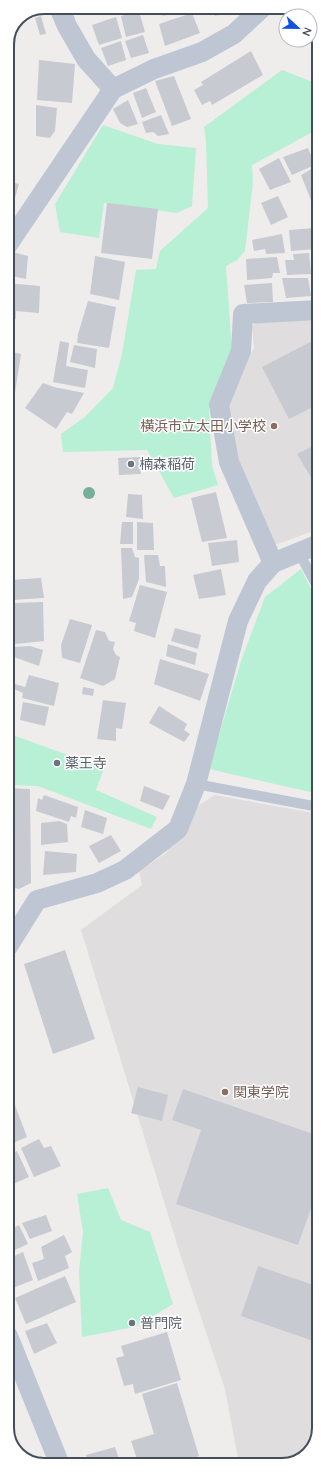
<svg xmlns="http://www.w3.org/2000/svg" width="326" height="1472" viewBox="0 0 326 1472" font-family="Quicksand,'Noto Sans JP',sans-serif">
<rect width="100%" height="100%" fill="#efecec"/>
<!-- education -->
<g fill="#e0ddde">
<path d="M318,318l1,211 -47,17 -39,-93 -6,-55 27,-50 -2,-21 5,-7z"/>
<path d="M215,795l104,19v614l-9,24 -21,12h-50l-14,-75 -45,-135 -99,-324 61,-45 -3,-14 27,-18 33,-48z"/>
</g>
<!-- green -->
<g fill="#b7f0d4">
<path d="M282,70l36,14v45l-66,36 1,17 -8,69 -8,9 -11,6 6,84 -23,58 3,58 6,19 -44,13 -27,-48 -84,2 -2,-18 24,-17 28,-29 9,-34 14,-84 20,-1 4,-18 48,-43 -2,-67 -2,-14z"/>
<path d="M103,125l55,19 38,4 -4,58 -15,7 -73,-10 -5,35 -39,-6 -5,-28z"/>
<path d="M301,569l18,36v189l-110,-25 32,-108 24,-64z"/>
<path d="M7,733l97,35 -8,22 61,27 -6,12 -113,-43 -31,-1z"/>
<path d="M108,1188l13,32 29,12 23,72 -38,23 -53,10 -3,-65 4,-40 -6,-38z"/>
</g>
<!-- building -->
<g fill="#c8cad2">
<path d="M160,7h34l1,1 -32,8z"/>
<path d="M212,7h21v1l-6,5 -12,3z"/>
<path d="M139,11l6,21 -19,5 -5,-21z"/>
<path d="M296,12l9,4h-14z"/>
<path d="M192,13l8,20 -35,13 -6,-22z"/>
<path d="M41,16l5,18 -6,1 -5,-17z"/>
<path d="M116,17l6,21 -23,7 -7,-20z"/>
<path d="M17,20l-9,124h-1v-100z"/>
<path d="M286,21v10l-5,-4z"/>
<path d="M310,21l5,10 -5,6z"/>
<path d="M143,35l6,18 -18,5 -6,-17z"/>
<path d="M296,40h11l-5,6z"/>
<path d="M121,41l5,19 -18,6 -7,-18z"/>
<path d="M251,51l12,24 -51,30 -2,-4 -8,4 -8,-15 9,-5 -2,-3z"/>
<path d="M39,60l36,4 -3,39 -35,-3z"/>
<path d="M318,61v16h-2v-14z"/>
<path d="M174,76l17,43 -19,7 -17,-45z"/>
<path d="M146,88l10,24 -14,6 -9,-25z"/>
<path d="M128,100l10,24 -11,3 -7,-4 -7,-14z"/>
<path d="M36,105l21,3 -2,23 -5,7 -14,-2z"/>
<path d="M161,115l8,19 -11,2 -5,-4 -7,1 -4,-11z"/>
<path d="M308,148l7,17 -23,10 -9,-18z"/>
<path d="M279,158l12,24 -21,8 -11,-21z"/>
<path d="M315,167l3,10v22l-6,4 -11,-28z"/>
<path d="M7,181l12,3 -7,24 -5,-1z"/>
<path d="M278,196l10,21 -17,8 -10,-22z"/>
<path d="M107,203l51,6 -6,50 -51,-6z"/>
<path d="M315,228l2,21 -26,2 -2,-21z"/>
<path d="M282,234l3,19 -19,1 -1,-5 -11,2 -2,-11z"/>
<path d="M13,252l15,4 -2,23 -19,-4z"/>
<path d="M309,253l2,21 -24,1 -2,-15h9l-1,-6z"/>
<path d="M95,256l30,6 -6,38 -29,-6z"/>
<path d="M277,257l3,16h-7l-1,5 -25,2 -1,-21z"/>
<path d="M282,278h26l3,18 -25,2z"/>
<path d="M7,283l33,3 -1,27 -23,-2v8l-9,-1z"/>
<path d="M272,283l1,19 -26,1 -3,-18z"/>
<path d="M88,301l28,6 -7,41 -32,-5 1,-9z"/>
<path d="M318,338l1,66 -30,15 -27,-52z"/>
<path d="M60,341l9,2 -3,23 22,4 -3,18 -32,-6z"/>
<path d="M74,345l23,4 -2,19 -25,-6z"/>
<path d="M7,351l14,3 -7,45 -7,-1z"/>
<path d="M43,383l11,4 30,6 -12,21 -5,-2 -11,17 -31,-21z"/>
<path d="M319,443v48l-22,-37z"/>
<path d="M140,457l1,17 -22,1 -1,-17z"/>
<path d="M216,492l11,46 -25,4 -11,-44z"/>
<path d="M128,494l14,1 1,24 -17,-2z"/>
<path d="M122,522h11v22h-13z"/>
<path d="M137,522l16,1 1,27h-17z"/>
<path d="M237,540l2,22 -27,4 -4,-23z"/>
<path d="M121,548h11l3,9 4,1v21l-7,18 -9,2z"/>
<path d="M144,555h14l2,11h5l1,21 -20,-5z"/>
<path d="M221,569l5,26 -27,4 -6,-24z"/>
<path d="M41,578l3,20 -32,2 -2,-20z"/>
<path d="M140,585l27,7 -12,46 -21,-7 2,-8 -7,-2z"/>
<path d="M43,602l1,39 -29,3 -1,-16 -4,-2v-13h5l-3,-10z"/>
<path d="M70,619l22,6 -12,38 -18,-5 -1,-13z"/>
<path d="M175,628l26,7 -3,14 -27,-8z"/>
<path d="M96,630l9,2 4,9 6,1 -2,7 3,6 4,2 -5,22 -12,7 -23,-8z"/>
<path d="M168,644l29,9 -2,12 -29,-9z"/>
<path d="M30,646l13,4 -4,16 -28,-10 2,-9z"/>
<path d="M160,659l49,15 -9,27 -46,-17z"/>
<path d="M29,675l30,8 -5,23 -32,-8 1,-5 -9,-4 1,-5 10,3z"/>
<path d="M83,687l11,2 -1,7 -11,-2z"/>
<path d="M7,694l4,1 -3,11h-1z"/>
<path d="M103,700l23,3 -4,26 -6,-1v13l-19,-2z"/>
<path d="M23,702l26,5 -4,19 -25,-6z"/>
<path d="M159,706l28,18 -3,6 6,4 -6,8 -35,-19z"/>
<path d="M144,786l26,10 -7,14 -23,-9z"/>
<path d="M7,788l23,1 1,94 -12,6 -12,-2z"/>
<path d="M44,795l34,12 -2,11 -5,-2 -2,6 -33,-11 2,-13 4,2z"/>
<path d="M85,810l22,8 -4,16 -22,-7z"/>
<path d="M59,821l8,3 1,18 -27,3v-22z"/>
<path d="M111,835l10,16 -22,12 -10,-17z"/>
<path d="M45,851l32,3 -1,18 -33,3z"/>
<path d="M65,950l30,89 -42,15 -29,-90z"/>
<path d="M7,1084l20,53 -19,8v-23z"/>
<path d="M138,1087l30,8 -6,26 -31,-8z"/>
<path d="M183,1089l136,47v50l-21,59 -122,-41 25,-74 -29,-10z"/>
<path d="M39,1139l5,9 7,-2 10,20 -27,11 -13,-29z"/>
<path d="M17,1151l12,26 -18,8 -3,-8v-22z"/>
<path d="M8,1203l7,16 -7,3z"/>
<path d="M46,1215l6,16 -22,8 -8,-16z"/>
<path d="M19,1225l9,19 -20,9v-22z"/>
<path d="M64,1235l8,17 -7,4 4,12 -31,13 -6,-18 12,-4 -3,-12z"/>
<path d="M23,1252l10,28 -25,10v-31z"/>
<path d="M258,1266l61,21v56l-78,-27z"/>
<path d="M65,1276l11,26 -50,22 -11,-26z"/>
<path d="M47,1323l10,20 -23,11 -9,-23z"/>
<path d="M167,1332l14,48 -46,14 -2,-10 -9,2 -8,-28 8,-2 -3,-10z"/>
<path d="M177,1383l22,73 -26,9h-34l-8,-24 23,-7 -12,-40z"/>
<path d="M115,1447l6,18h-32l-3,-10z"/>
</g>
<g fill="none" stroke-linecap="round" stroke-linejoin="round">
<!-- lane -->
<g stroke="#bec6d3" stroke-width="10">
<path d="M304,562l15,28"/>
<path d="M196,784l123,23"/>
</g>
<!-- street -->
<g stroke="#bec6d3" stroke-width="20">
<path d="M59,7l8,19 19,33 27,30"/>
<path d="M7,246l106,-157 41,-20 48,-17 32,-18 29,-27"/>
<path d="M273,563l-44,-101 -10,-57 22,-54 2,-37 75,-4"/>
<path d="M7,948l30,-48 60,-17 28,-13 53,-41 18,-45 42,-163 19,-40 16,-18 46,-19"/>
<path d="M8,1336l52,129"/>
</g>
</g>
<!-- trees -->
<circle fill="#75b099" cx="89" cy="493" r="6"/>
<!-- markers -->
<g fill="#8d6e63" stroke="#fff" stroke-width="1.5">
<circle cx="274" cy="426" r="4"/>
<circle cx="225" cy="1092" r="4"/>
</g>
<g fill="#6b7280" stroke="#fff" stroke-width="1.5">
<circle cx="131" cy="464" r="4"/>
<circle cx="57" cy="763" r="4"/>
<circle cx="132" cy="1323" r="4"/>
</g>
<g text-anchor="middle" stroke-width="3" stroke-linejoin="round" paint-order="stroke">
<!-- education labels -->
<g font-size="14" fill="#785e54" stroke="#fff" text-anchor="end">
<text x="266" y="431">横浜市立太田小学校</text>
<text x="233" y="1097" text-anchor="start">関東学院</text>
</g>
<!-- worship labels -->
<g font-size="14" fill="#5b616d" stroke="#fff" text-anchor="start">
<text x="139" y="469">楠森稲荷</text>
<text x="65" y="768">薬王寺</text>
<text x="140" y="1328">普門院</text>
</g>
</g>
<!-- crop -->
<path d="M0 0H326V1472H0ZM44 14H282A30 30 0 0 1 312 44V1428A30 30 0 0 1 282 1458H44A30 30 0 0 1 14 1428V44A30 30 0 0 1 44 14Z" fill="#fff" fill-rule="evenodd"/>
<path fill="none" stroke="#444d5a" stroke-width="2" d="M44 14H282A30 30 0 0 1 312 44V1428A30 30 0 0 1 282 1458H44A30 30 0 0 1 14 1428V44A30 30 0 0 1 44 14Z"/>
<!-- north arrow -->
<g transform="translate(298 28) rotate(112)"><circle r="19" fill="#ffffff" stroke="#b4b8bd"/>
<path d="M0-3L7 15L0 10L-7 15Z" fill="#1053e4"/>
<text y="-6" font-size="11" font-weight="bold" text-anchor="middle" fill="#444d5a">N</text>
</g>
</svg>
